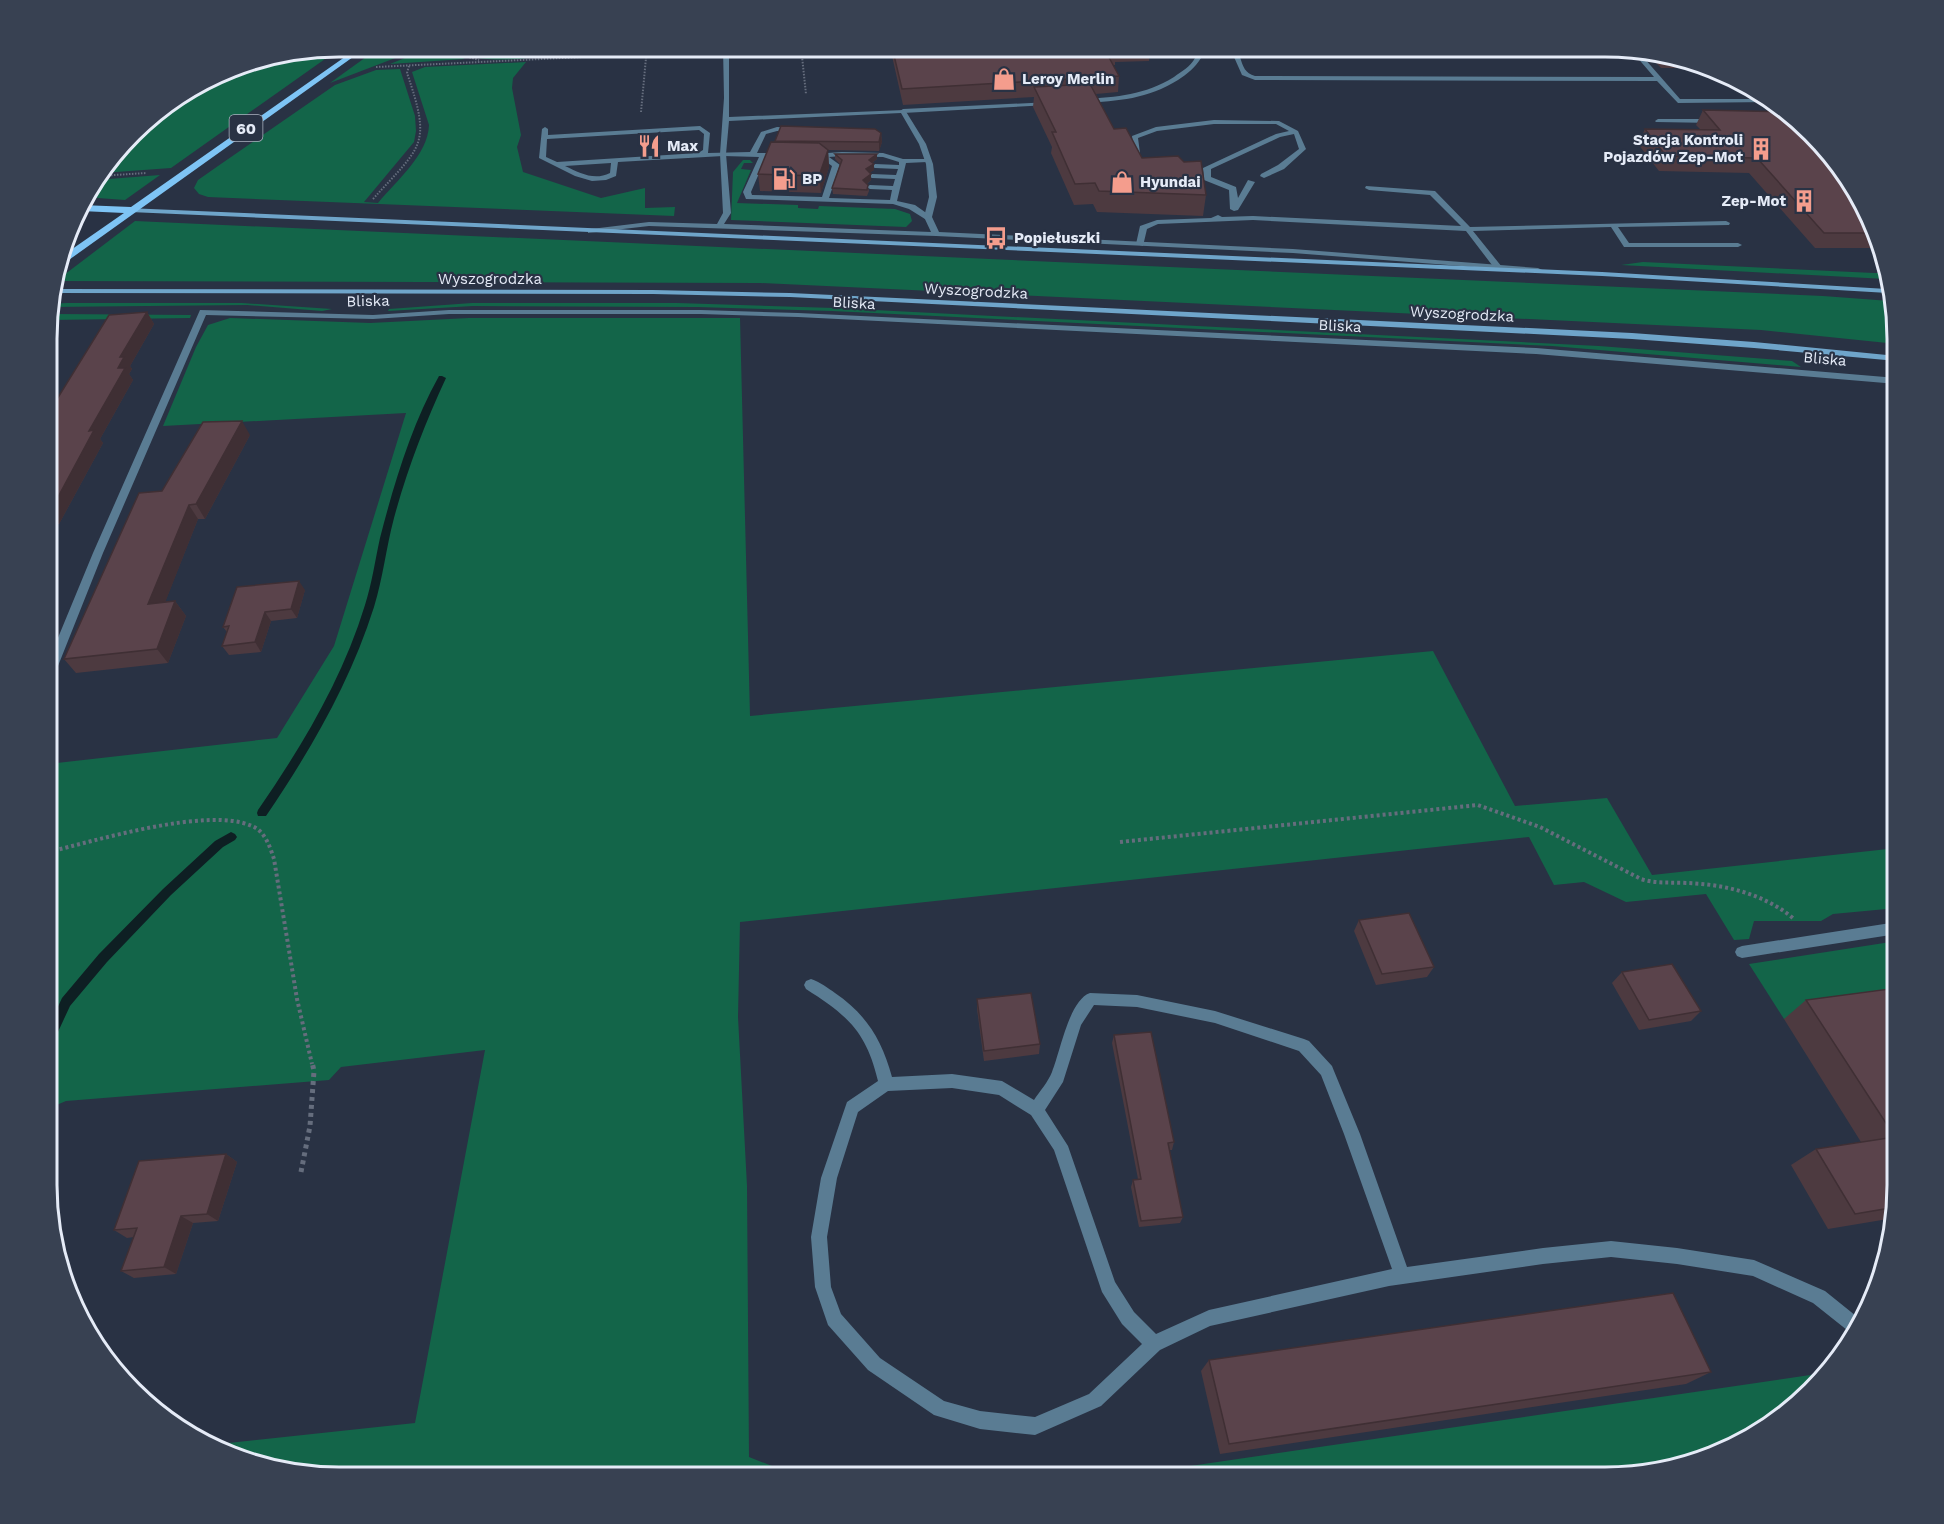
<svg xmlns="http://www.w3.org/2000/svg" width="1944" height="1524" viewBox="0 0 1944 1524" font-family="'Work Sans',sans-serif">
<rect width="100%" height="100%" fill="#293244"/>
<!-- green -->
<g fill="#136549">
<path d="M342,47l-171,121 -69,5 44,-54 99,-57z"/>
<path d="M380,47h44l-94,36z"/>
<path d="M432,47h9l5,5 19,7 -75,5z"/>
<path d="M449,47h109c-10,4 -21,10 -31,11 -23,3 -59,3 -78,-11z"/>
<path d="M526,62l-13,16 -1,10 9,47 -4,12 6,25 78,26 44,-10v20l30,-1 -1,9 -466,-19 -9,-3 -5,-6 4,-8 20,-14 117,-81 41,-15 24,-1 15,47 1,15 -2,11 -50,60 14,1c18,-22 50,-48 51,-78l-17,-53 13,-5z"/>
<path d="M743,160h7l3,3h-9l-3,6 10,1 -14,33 61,2v3l20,1 1,-3 76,3 15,5 2,7 -6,6 -175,-7 2,-48z"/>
<path d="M160,175l-35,25 -41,-3 12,-17z"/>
<path d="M135,221l1688,75 67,5 7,43 -136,-14 -1001,-47 -704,-2z"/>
<path d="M1643,262l231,11h10l2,6 -265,-14z"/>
<path d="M67,303h175l90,6 -10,2 -75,-6 -198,2v-3z"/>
<path d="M472,303h205l157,5 765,38 193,15 9,6 -249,-21 -720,-35 -135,-4 -224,-1 -85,5 1,-2z"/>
<path d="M56,314l135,1 -1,3 -141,2v-5z"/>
<path d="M230,318l140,5 99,-5h271l10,398 683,-65 82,155 92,-8 45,77 245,-27v60l-64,6 -12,7h-67l-5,18 -15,1 -28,-46 -80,8 -42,-20 -30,3 -25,-48 -789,85 -2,95 9,169 2,271 51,20h-480l-93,-22 -17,-10 205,-22 70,-373 -144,17 -12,13 -263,21 -19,8 1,-345 229,-26 57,-92 72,-233 -243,13 33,-79 12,-22z"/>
<path d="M1897,941v63l-113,15 -35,-55z"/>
<path d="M1817,1374l4,7 -104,74 -112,22h-490z"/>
</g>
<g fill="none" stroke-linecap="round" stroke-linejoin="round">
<!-- stream -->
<g fill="#0e1f23" fill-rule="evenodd">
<path d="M439,376h3l4,2c-21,45 -39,92 -52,140 -8,30 -11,60 -20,89 -24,76 -64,144 -108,209h-8l-1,-3 1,-3c44,-64 84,-130 107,-205 7,-22 10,-44 15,-67 14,-54 31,-112 59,-162z"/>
<path d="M231,832l4,2 2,3 -2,3 -12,7 -52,48 -64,67 -37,44 -19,41 -4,2 1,-21 14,-30 37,-44 64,-65 52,-48z"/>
</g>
<!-- path-far2 -->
<g stroke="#656d7d" stroke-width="2" stroke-dasharray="1.5 1.5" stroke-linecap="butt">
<path d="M445,47l6,5 28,8"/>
<path d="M801,47l5,47"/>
<path d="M376,67l332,-16"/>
<path d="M641,112l6,-65"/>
<path d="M99,176l47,-3"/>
<path d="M373,199c49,-54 59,-53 34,-126l2,-7"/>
</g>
<!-- path-far1 -->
<g stroke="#656d7d" stroke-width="4" stroke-dasharray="3 3" stroke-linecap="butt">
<path d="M1120,842l358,-37 62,22 101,52c15,5 29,3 45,4 38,1 79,11 108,36"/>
<path d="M48,852c48,-11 159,-46 204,-26 13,5 18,21 22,33l23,140 15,65"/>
</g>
<!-- path -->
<path stroke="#656d7d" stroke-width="5" stroke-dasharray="4 4" stroke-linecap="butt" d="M301,1172l9,-46 4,-55 -2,-9"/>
<!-- lane -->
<g fill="#5a7c93" fill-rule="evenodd">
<path d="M1192,47h6l3,11c-6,10 -14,16 -23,22 -30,19 -60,21 -94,23l-3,-2 3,-2c33,-2 61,-4 90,-22 8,-6 16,-10 21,-19z"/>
<path d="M1630,49l7,1 43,49h86l5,3 -93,1 -21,-22 -402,-1 -13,-5 -8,-18 3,-4 11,-2 384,1zM1248,55l388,1 18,21 -399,-1c-10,-3 -12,-9 -15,-19z"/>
<path d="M1051,102l1,1 -3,2 -146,8 -3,-2 3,-2z"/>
<path d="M1658,119h57l3,2 -3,2 -59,-1 -1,-1z"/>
<path d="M1214,120l65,1 19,10 8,18 -22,20 -20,9 -4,-2 1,-2 17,-9 21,-16 -5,-15 -14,3 -69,32v8l25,10 2,11 10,-18 7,2 -17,28 -4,1 -4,-2 -1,-19 -25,-10 -1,-12 73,-34 13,-3 -13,-7h-62l-57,7 -19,7 2,15 -3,2 -3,-2 -2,-17 24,-9z"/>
<path d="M700,126l10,7 -2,20 42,-1 11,-20 16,-5 19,1v2l-2,1h-17l-11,3 -9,19h23l3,2 -3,2h-14l-15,35 1,3 70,2 10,-31 -11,-8 -10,-1v-2l2,-1 29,-2 41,1 20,6h26l2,1 -4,2 -21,1 -9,38 18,4 17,12 -7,2 -16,-10 -16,-5 -147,-5 -3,-7 16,-35 -36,-1 -105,6 -2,14 -10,4 -14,1 -17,-5 -36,-18 3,-29 3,-2 3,2v6zM699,130l5,4 -1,16 -5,3 -141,9 -11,-5 1,-18zM842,156l41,1 16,5v3l-24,-1 -4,2 4,2 23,1 -2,6 -24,-1 -4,2 4,2 23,1 -2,7 -23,-1 -4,2 4,2 22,1 -2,10 -61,-2 11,-33 -11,-8zM611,163l-1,10c-16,8 -30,0 -45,-7z"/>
<path d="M1366,186l69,5 35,36 256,-6 4,2 -1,2 -111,2 11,16h109l4,2 -4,2h-114l-13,-20 -138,4 29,36 -4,2h-3l-29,-38 -213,-11 -95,4 -11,5 -4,17 -7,-2 4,-18 17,-6 54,-2 7,-3 4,2 31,-1 208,10 -31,-31 -61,-5 -4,-2z"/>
<path d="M1897,922v12l-155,24 -5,-2 -2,-4 2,-4 5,-2z"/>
<path d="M811,979c9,3 17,9 24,14 31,21 47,47 57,84l60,-3 50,7 32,19c6,-9 14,-18 18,-28 8,-19 17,-72 38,-79l47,2 78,16 89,28 5,2 23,25 2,5 26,63 47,133 136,-19 68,-7 66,7 77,12 71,31 36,29 -9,14 -39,-31 -60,-27 -76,-12 -66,-7 -68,7 -154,22 -179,40 -50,24 -59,56 -66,29 -55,-6 -46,-14 -66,-45 -40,-45 -13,-38 -4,-50 10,-59 26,-76 31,-21c-12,-50 -30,-65 -72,-92l-2,-4 2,-4zM1094,1005l43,2 78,16 84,28 22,24 23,59 48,135 -183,41 -53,24 -22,-22 -19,-30 -47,-136 -23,-36 18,-28 18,-57zM952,1088l47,7 32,20 23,35 48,142 20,32 20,20 -53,50 -54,23 -55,-6 -36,-10 -64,-43 -39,-44 -10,-27 -4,-50 10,-59 21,-66 30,-21z"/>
</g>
<!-- street -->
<g fill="#5a7c93" fill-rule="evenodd">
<path d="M723,47h6v70l176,-7 21,34 7,20 4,33 -5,20 7,15 354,17 245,19 4,2 -4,2 -245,-19 -357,-17 -287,-10 -61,7v-4h3l58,-7 68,2 6,-11 -3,-59 4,-56zM901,113l18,31 7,20 3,33 -5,20 7,15 -207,-8 7,-11 -5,-59 3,-33z"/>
<path d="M200,310l173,5 76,-5h252l97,3 738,35 361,30v6l-361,-30 -738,-37 -97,-3h-252l-76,5 -167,-4 -103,238 -49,123 -6,4v-18l45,-109z"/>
</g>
<!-- secondary -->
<g fill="#6fa5ca" fill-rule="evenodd">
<path d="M127,208l1475,64 285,17 1,4 -286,-17 -1472,-64h-3z"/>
<path d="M53,289l600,1 137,3 842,40 122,9 143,14v5l-143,-13 -122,-9 -842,-42 -137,-3 -602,-1z"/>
</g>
<!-- primary -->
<path fill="#7ec4f5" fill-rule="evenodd" d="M359,47h8l-301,215 -4,1 3,-9 59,-41 -43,-2v-6l50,2z"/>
</g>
<!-- wall -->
<g fill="#4d3a40">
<path d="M890,47h260l-1,14 -34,1v3h-2l6,11 -1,16 -22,2 18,35 28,29 64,37 -3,21 -106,-4 -4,-8 -19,1 -23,-52 1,-6 -19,-40 1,-10 -131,8z"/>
<path d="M1647,53l66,15h-52z"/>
<path d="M1703,110l172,117 4,21h-64l-66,-75 -90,-2 -21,-27 7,-15h55l-4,-4z"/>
<path d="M881,133l1,9 -3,9 -51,-1 1,17 -8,26 -61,-2 -2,-17 17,-33z"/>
<path d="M835,154l42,5 -5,4 2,7 -5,3 2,1v6l-4,4 2,7 -2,5 -34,-2 -1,-6 8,-24 -5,-5z"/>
<path d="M147,312l7,12 -24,42 2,3 -3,5 4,6 -33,59 3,4 -44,81 -10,1v-113z"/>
<path d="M250,435l-45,84h-7l-33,83 10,-1 11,15 -18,47 -92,10 -12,-14 98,-168z"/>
<path d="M305,590l-8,28 -26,3 -10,31 -32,3 -7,-9 5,-14 -4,-5z"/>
<path d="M1359,920l75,47 -7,10 -51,8 -22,-54z"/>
<path d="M1622,972l79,39 -10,10 -52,9 -27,-47z"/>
<path d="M1897,988v216l-3,14 -66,11 -37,-64 25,-16 45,-7 -77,-123 22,-19z"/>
<path d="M977,999l63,45 -1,10 -55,7 -7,-52z"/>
<path d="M1114,1035l60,107 -2,8h-3l14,67 -3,6 -41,4 -8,-40 2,-7 5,-1 -26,-136z"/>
<path d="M226,1154l11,8 -19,59 -25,2 -17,51 -42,4 -13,-7 13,-34 -7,1 -13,-8z"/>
<path d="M1209,1360l502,12 -25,12 -466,70 -19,-83z"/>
</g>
<!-- shaded-wall -->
<g fill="#3f2f34">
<path d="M881,133l1,9 -3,9v-9z"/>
<path d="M828,150l1,17 -8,26 -2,-17z"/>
<path d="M877,154v5l-8,6v-5z"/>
<path d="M874,164v6l-8,5v-6z"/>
<path d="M871,174v6l-7,6 -1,-6z"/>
<path d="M147,312l7,12 -24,42 2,3 -3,5 4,6 -33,59 3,4 -44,81 -9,-12 39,-81 29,-63 2,-11z"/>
<path d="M242,421l8,14 -45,84 -9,-15z"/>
<path d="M189,505l9,14 -39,99 -11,-14z"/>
<path d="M299,581l6,9 -8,28 -6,-9z"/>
<path d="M175,601l11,15 -18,47 -11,-14z"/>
<path d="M265,612l6,9 -10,31 -6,-10z"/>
<path d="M226,1154l11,8 -19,59 -11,-7z"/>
<path d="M181,1216l12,7 -17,51 -12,-7z"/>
</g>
<!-- building -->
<g fill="#5a434b" stroke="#3f2f34" stroke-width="1.5">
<path d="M892,47h223l1,2 -11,1 14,26 -217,13z"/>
<path d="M1090,84l24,45 12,-1 16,30 36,-2 6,6 17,-1 5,34 -107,-4 -4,-8 -20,1 -23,-52h4l-22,-45z"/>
<path d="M1703,110l83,2 9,5 6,7 74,103 1,6h-52l-67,-75 -91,-2 -21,-27 75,1z"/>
<path d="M781,126l94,3 6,4 -2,9 -104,-1z"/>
<path d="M771,142l48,1 9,7 -9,26 -61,-2z"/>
<path d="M835,154h42l-8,6 5,4 -8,5 5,5 -8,6 5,5 -1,5 -35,-2 10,-28z"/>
<path d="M147,312l-27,45h4l-6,11h7l-36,63 5,-1 -44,82h-1v-100l60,-97z"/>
<path d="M242,421l-46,83 -7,1 -41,99 27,-3 -18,48 -93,10 75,-166 23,-2 41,-69z"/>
<path d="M299,581l-8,28 -26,3 -10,30 -33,4 7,-20 -6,1 14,-40z"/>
<path d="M1409,913l25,54 -52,7 -23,-54z"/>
<path d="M1672,964l29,47 -52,9 -27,-48z"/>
<path d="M1897,988v216l-1,3 -41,7 -39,-65 79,-12 -89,-137z"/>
<path d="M1031,993l9,51 -56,7 -7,-52z"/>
<path d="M1151,1032l23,110 -6,1 15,74 -42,4 -8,-41 8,-1 -27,-144z"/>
<path d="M226,1154l-19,60 -26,2 -17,51 -43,4 16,-43 -23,2 25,-69z"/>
<path d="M1673,1293l38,79 -482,72 -20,-84z"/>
</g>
<!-- icons -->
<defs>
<g id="shop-bare" transform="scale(1.8)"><path d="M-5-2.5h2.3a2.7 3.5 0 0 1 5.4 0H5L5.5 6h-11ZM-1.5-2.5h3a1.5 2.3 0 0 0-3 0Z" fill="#f49d8d" stroke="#293244" stroke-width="2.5" paint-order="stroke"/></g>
<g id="restaurant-bare" transform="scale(1.8)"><path d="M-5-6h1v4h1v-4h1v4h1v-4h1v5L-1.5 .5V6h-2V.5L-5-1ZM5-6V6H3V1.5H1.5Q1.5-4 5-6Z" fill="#f49d8d" stroke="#293244" stroke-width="2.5" paint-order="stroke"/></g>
<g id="building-bare" transform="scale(1.8)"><path d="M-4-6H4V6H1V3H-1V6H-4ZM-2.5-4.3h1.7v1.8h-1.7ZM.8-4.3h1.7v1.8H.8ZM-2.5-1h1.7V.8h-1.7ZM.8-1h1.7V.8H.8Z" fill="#f49d8d" stroke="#293244" stroke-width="2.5" paint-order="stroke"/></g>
<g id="fuel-bare" transform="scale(1.8)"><path d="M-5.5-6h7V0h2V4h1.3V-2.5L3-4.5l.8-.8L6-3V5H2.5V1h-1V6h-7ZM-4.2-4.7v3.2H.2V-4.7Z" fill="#f49d8d" stroke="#293244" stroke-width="2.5" paint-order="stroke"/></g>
<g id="bus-bare" transform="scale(1.8)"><path d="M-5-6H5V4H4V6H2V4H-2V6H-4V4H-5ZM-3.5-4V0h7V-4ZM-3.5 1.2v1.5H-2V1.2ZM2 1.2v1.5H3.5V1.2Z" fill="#f49d8d" stroke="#293244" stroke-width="2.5" paint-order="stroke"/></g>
</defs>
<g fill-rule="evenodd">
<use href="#shop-bare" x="1004" y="79"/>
<use href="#restaurant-bare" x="649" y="146"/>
<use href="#building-bare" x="1761" y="149"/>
<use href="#fuel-bare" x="784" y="179"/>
<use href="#shop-bare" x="1122" y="182"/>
<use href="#building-bare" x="1804" y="201"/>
<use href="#bus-bare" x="996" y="238"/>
</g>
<g text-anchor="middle" stroke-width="4.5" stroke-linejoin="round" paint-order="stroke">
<!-- far-poi labels -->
<g font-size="15" font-weight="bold" fill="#e5ebf7" stroke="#293244" text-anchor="start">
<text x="1022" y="84">Leroy Merlin</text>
<text x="1743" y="145" text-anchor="end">Stacja Kontroli<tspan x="1743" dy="17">Pojazdów Zep-Mot</tspan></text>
<text x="667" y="151">Max</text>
<text x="802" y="184">BP</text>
<text x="1140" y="187">Hyundai</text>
<text x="1786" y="206" text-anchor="end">Zep-Mot</text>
<text x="1014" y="243">Popiełuszki</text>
</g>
<!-- far-street labels -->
<g font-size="15" fill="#e5ebf7" stroke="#293244">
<text x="490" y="284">Wyszogrodzka</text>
<text transform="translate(976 291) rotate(3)" y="5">Wyszogrodzka</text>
<text transform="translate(368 301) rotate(-1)" y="5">Bliska</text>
<text transform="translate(854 303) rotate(3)" y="5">Bliska</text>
<text transform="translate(1462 314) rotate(3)" y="5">Wyszogrodzka</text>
<text transform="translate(1340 326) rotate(3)" y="5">Bliska</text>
<text transform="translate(1825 359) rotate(5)" y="5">Bliska</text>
</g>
<!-- shield labels -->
<rect fill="#293244" stroke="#adb4c1" stroke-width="1.5" x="229.5" y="115" width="33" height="26" rx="4.5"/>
<g font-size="16" font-weight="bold" fill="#e5ebf7">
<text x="246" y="134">60</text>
</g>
</g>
<!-- crop -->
<path d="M0 0H1944V1524H0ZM339 57H1605A282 282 0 0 1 1887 339V1185A282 282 0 0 1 1605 1467H339A282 282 0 0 1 57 1185V339A282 282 0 0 1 339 57Z" fill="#384152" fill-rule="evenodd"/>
<path fill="none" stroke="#e5ebf7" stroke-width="3" d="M339 57H1605A282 282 0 0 1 1887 339V1185A282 282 0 0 1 1605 1467H339A282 282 0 0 1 57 1185V339A282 282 0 0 1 339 57Z"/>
</svg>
